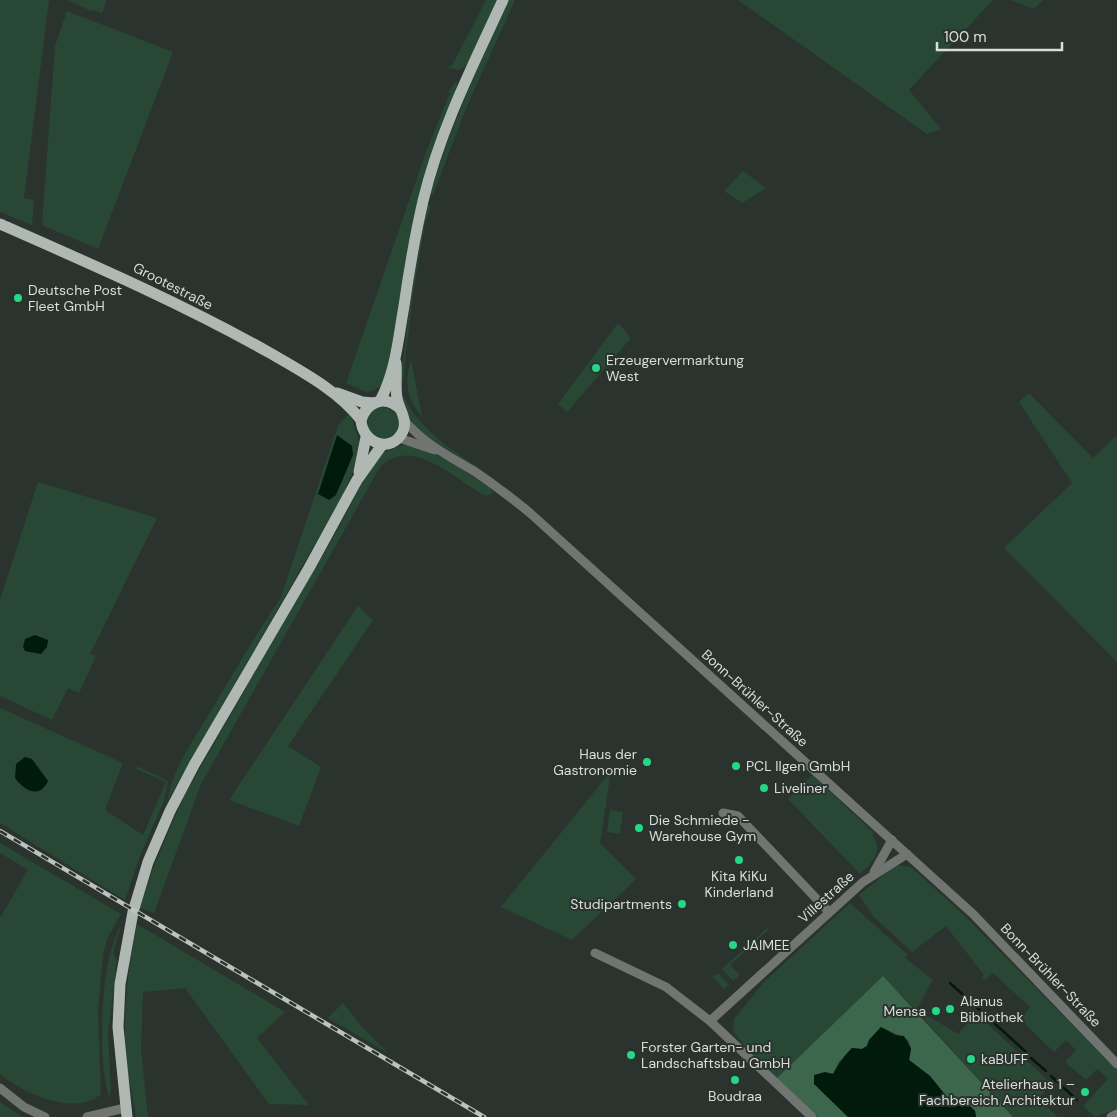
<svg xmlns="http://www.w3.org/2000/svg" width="1117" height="1117" viewBox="0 0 1117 1117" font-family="'DM Sans',sans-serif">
<rect width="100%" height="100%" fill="#2b332e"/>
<!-- green -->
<g fill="#284835">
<path d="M0,0h49l-25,198 10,2 -2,25 -32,-13z"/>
<path d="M68,0h39l-5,13 -8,-3 -3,1z"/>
<path d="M486,0h12l-31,65 -7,5 -13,-2 6,-4z"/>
<path d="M509,0h6l-49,108 -33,87 -3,-1c21,-68 49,-130 79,-194z"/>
<path d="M738,0h255l-84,90 32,39 -14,5z"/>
<path d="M1011,0h32l-9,9z"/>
<path d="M67,11l106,41 -75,197 -56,-24 13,-179z"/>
<path d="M456,81l1,6 -36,99 -36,197 -12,8 -7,1 -20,-9 80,-231 24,-59 -2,-1z"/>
<path d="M743,171l23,17 -24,15 -18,-12z"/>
<path d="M427,205l4,1 -6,17 -12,71 -11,93h-2l11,-93z"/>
<path d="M618,323l13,15 -64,74 -9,-8z"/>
<path d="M411,360l11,57c-15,-18 -18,-34 -11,-57z"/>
<path d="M1029,393l64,65 24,-23v227l-113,-114 68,-65 -53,-81z"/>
<path d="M402,394c19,42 62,62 98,89l-80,-51c-8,-8 -17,-27 -18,-38z"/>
<circle cx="383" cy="423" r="16"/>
<path d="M350,412l10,33 -1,12 -17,40 -176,306 7,-24 10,-22 71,-118 27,-42 57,-171z"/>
<path d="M403,445c25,-1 66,29 87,43l3,5 -7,3c-30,-15 -73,-62 -106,-29l-179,317 -47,129 -14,-5 13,-40 31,-72 160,-278 26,-51 13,-15z"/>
<path d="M38,482l119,36 -67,136 6,2 -17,37 -11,-5 -16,32 -52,-24v-96z"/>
<path d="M358,606l15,14 -85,126 33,21 -22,59 -70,-26z"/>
<path d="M0,708l123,55 -18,47 38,25 23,-53 -32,-14 5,-1 29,14 -4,20 -24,55 -15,44 -125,-77z"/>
<path d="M611,771l-11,72 36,36 -64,61 -71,-33z"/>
<path d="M812,775l62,58 -2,2c13,15 0,28 -12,39l-72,-75z"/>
<path d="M610,810l13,2 -3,22 -13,-2z"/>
<path d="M0,843l121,71 -13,23 -5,17 -5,58 3,82c-25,23 -77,0 -101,-20v-156l28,-48 -28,-17z"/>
<path d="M896,865l15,2 56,51 150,152v39l-22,8 -12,-11 25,-27 -11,-10 -11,11 -21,-18 11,-12 -10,-10 -12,12 -34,-33 10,-12 -37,-34 -8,7 -3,-3 2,-2 -38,-49 -34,26 -39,-36 -14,-21z"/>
<path d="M850,903l58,52 -3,3 28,22 -17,30 -34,-33 -106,102 -23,-22 -20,-26 1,-12 30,-37z"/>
<path d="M137,924l148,88 -28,26 52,67 -40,-1 -84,-116 -42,4 -2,58 7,67h-12c-3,-21 -9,-43 -10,-64 -4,-43 3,-87 11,-129z"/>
<path d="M121,926l-8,27 4,7 -9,75 3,56 -2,6c-12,-38 -9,-138 12,-171z"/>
<path d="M767,928l1,2 -38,35 10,10 -7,6 -11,-12z"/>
<path d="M718,973l11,12 -5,4 -11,-12z"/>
<path d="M343,1003l20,25 25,25 -60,-35z"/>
<path d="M923,1013l35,21 18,-21 76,71 -14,15 20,18h-45l-92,-101z"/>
<path d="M0,1102l22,15h-22z"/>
</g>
<!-- forest -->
<path fill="#3d674d" d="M883,976l130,141h-37l-1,-6 -11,-11 -17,-3 -17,-21 -21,-16 2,-12 -3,-8 -27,-13 -12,13 -2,6 -5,3 -10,-1 -13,14 -6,12 -5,-1 -4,20 24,24h-30l-42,-38z"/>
<!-- water -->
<g fill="#001b0b">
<path d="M337,435l15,11 1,9 -17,40 -7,5 -11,-6z"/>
<path d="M35,635l13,5 -1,7 -6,7 -16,-3 -2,-4 2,-8z"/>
<path d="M25,757l7,2 16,22c-8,18 -24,10 -33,-3l1,-14z"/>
<path d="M881,1027l14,8 9,1 7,13 -2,11 21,16 17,21 17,3 11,11 1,6h-128l-34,-33v-9l11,-3 8,2c6,-10 11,-18 19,-26l10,1 5,-3 2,-6z"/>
</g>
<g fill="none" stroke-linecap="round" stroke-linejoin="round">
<!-- stream -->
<g stroke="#001b0b" stroke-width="2.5">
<path d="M950,983l76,69"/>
<path d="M1031,1058l15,13"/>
<path d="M1051,1076l26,24"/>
</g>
<!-- minor -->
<g stroke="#707572" stroke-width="9">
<path d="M405,421c18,22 45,36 69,50 19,13 38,27 56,42l443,401 144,150"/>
<path d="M399,438l36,12"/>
<path d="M723,813l15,3 91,96"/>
<path d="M874,872l18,-32"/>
<path d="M595,953l71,34 44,34 102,96"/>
<path d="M710,1021l153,-139 44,-28"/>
<path d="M0,1088l24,19 21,10"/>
<path d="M87,1117l38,-9"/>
<path d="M1111,1117l6,-3"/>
</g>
<!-- major -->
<g stroke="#afb8b2" stroke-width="11">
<path d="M0,224c91,40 183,80 270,129 31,18 69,38 91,67"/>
<path d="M396,363c1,11 -1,24 1,35 2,12 11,21 6,33 -11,24 -41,12 -42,-11 6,-19 25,-26 40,-10"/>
<path d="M337,393l25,9 12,1"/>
<path d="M380,401c16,-30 18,-62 24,-95 5,-35 11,-70 19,-105 17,-71 50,-136 80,-201"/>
<path d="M359,472l7,-35"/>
<path d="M127,1117l-9,-90 2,-43 13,-72 15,-50 22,-51 24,-46 115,-197 48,-88 25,-35"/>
</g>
<!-- rail casing -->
<g stroke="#bcc2bd" stroke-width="4.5">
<path id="rail" d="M0,831l484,286"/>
</g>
<!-- rail -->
<use href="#rail" stroke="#2b332e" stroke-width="2.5" stroke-dasharray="8" stroke-linecap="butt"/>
</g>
<!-- markers -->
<g fill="#25d886" stroke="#2b332e" stroke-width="2">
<circle cx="18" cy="298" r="5"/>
<circle cx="596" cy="368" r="5"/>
<circle cx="647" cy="762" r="5"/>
<circle cx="736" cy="766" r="5"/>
<circle cx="764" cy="788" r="5"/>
<circle cx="639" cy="828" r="5"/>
<circle cx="739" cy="860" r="5"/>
<circle cx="682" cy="904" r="5"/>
<circle cx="733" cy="945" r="5"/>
<circle cx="950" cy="1009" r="5"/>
<circle cx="936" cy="1011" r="5"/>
<circle cx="631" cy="1055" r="5"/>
<circle cx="971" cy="1059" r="5"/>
<circle cx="735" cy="1080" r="5"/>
<circle cx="1085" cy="1092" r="5"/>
</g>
<g text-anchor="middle" stroke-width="4" stroke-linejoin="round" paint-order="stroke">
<!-- street labels -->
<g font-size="14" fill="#d9deda" stroke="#2b332e">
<text transform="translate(173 286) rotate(27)" y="5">Grootestraße</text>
<text transform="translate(755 698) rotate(42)" y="5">Bonn-Brühler-Straße</text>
<text transform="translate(826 897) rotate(-42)" y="5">Villestraße</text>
<text transform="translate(1051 975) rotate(46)" y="5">Bonn-Brühler-Straße</text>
</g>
<!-- poi labels -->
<g font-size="14" fill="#d9deda" stroke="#2b332e" text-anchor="start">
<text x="28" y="295">Deutsche Post<tspan x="28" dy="16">Fleet GmbH</tspan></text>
<text x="606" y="365">Erzeugervermarktung<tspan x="606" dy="16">West</tspan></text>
<text x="637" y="759" text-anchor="end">Haus der<tspan x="637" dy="16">Gastronomie</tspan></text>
<text x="746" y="771">PCL Ilgen GmbH</text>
<text x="774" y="793">Liveliner</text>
<text x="649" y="825">Die Schmiede -<tspan x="649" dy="16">Warehouse Gym</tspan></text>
<text x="739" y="881" text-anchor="middle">Kita KiKu<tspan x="739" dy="16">Kinderland</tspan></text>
<text x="672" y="909" text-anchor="end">Studipartments</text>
<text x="743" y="950">JAIMEE</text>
<text x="960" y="1006">Alanus<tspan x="960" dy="16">Bibliothek</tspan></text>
<text x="926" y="1016" text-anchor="end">Mensa</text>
<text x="641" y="1052">Forster Garten- und<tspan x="641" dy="16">Landschaftsbau GmbH</tspan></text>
<text x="981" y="1064">kaBUFF</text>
<text x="1075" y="1089" text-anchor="end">Atelierhaus 1 –<tspan x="1075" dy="16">Fachbereich Architektur</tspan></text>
<text x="735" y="1101" text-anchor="middle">Boudraa</text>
</g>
</g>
<!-- scale -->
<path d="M937 42v8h125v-8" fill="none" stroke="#d9deda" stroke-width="2.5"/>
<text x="944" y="42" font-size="15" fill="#d9deda" stroke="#2b332e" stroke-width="4" paint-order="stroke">100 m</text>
</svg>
